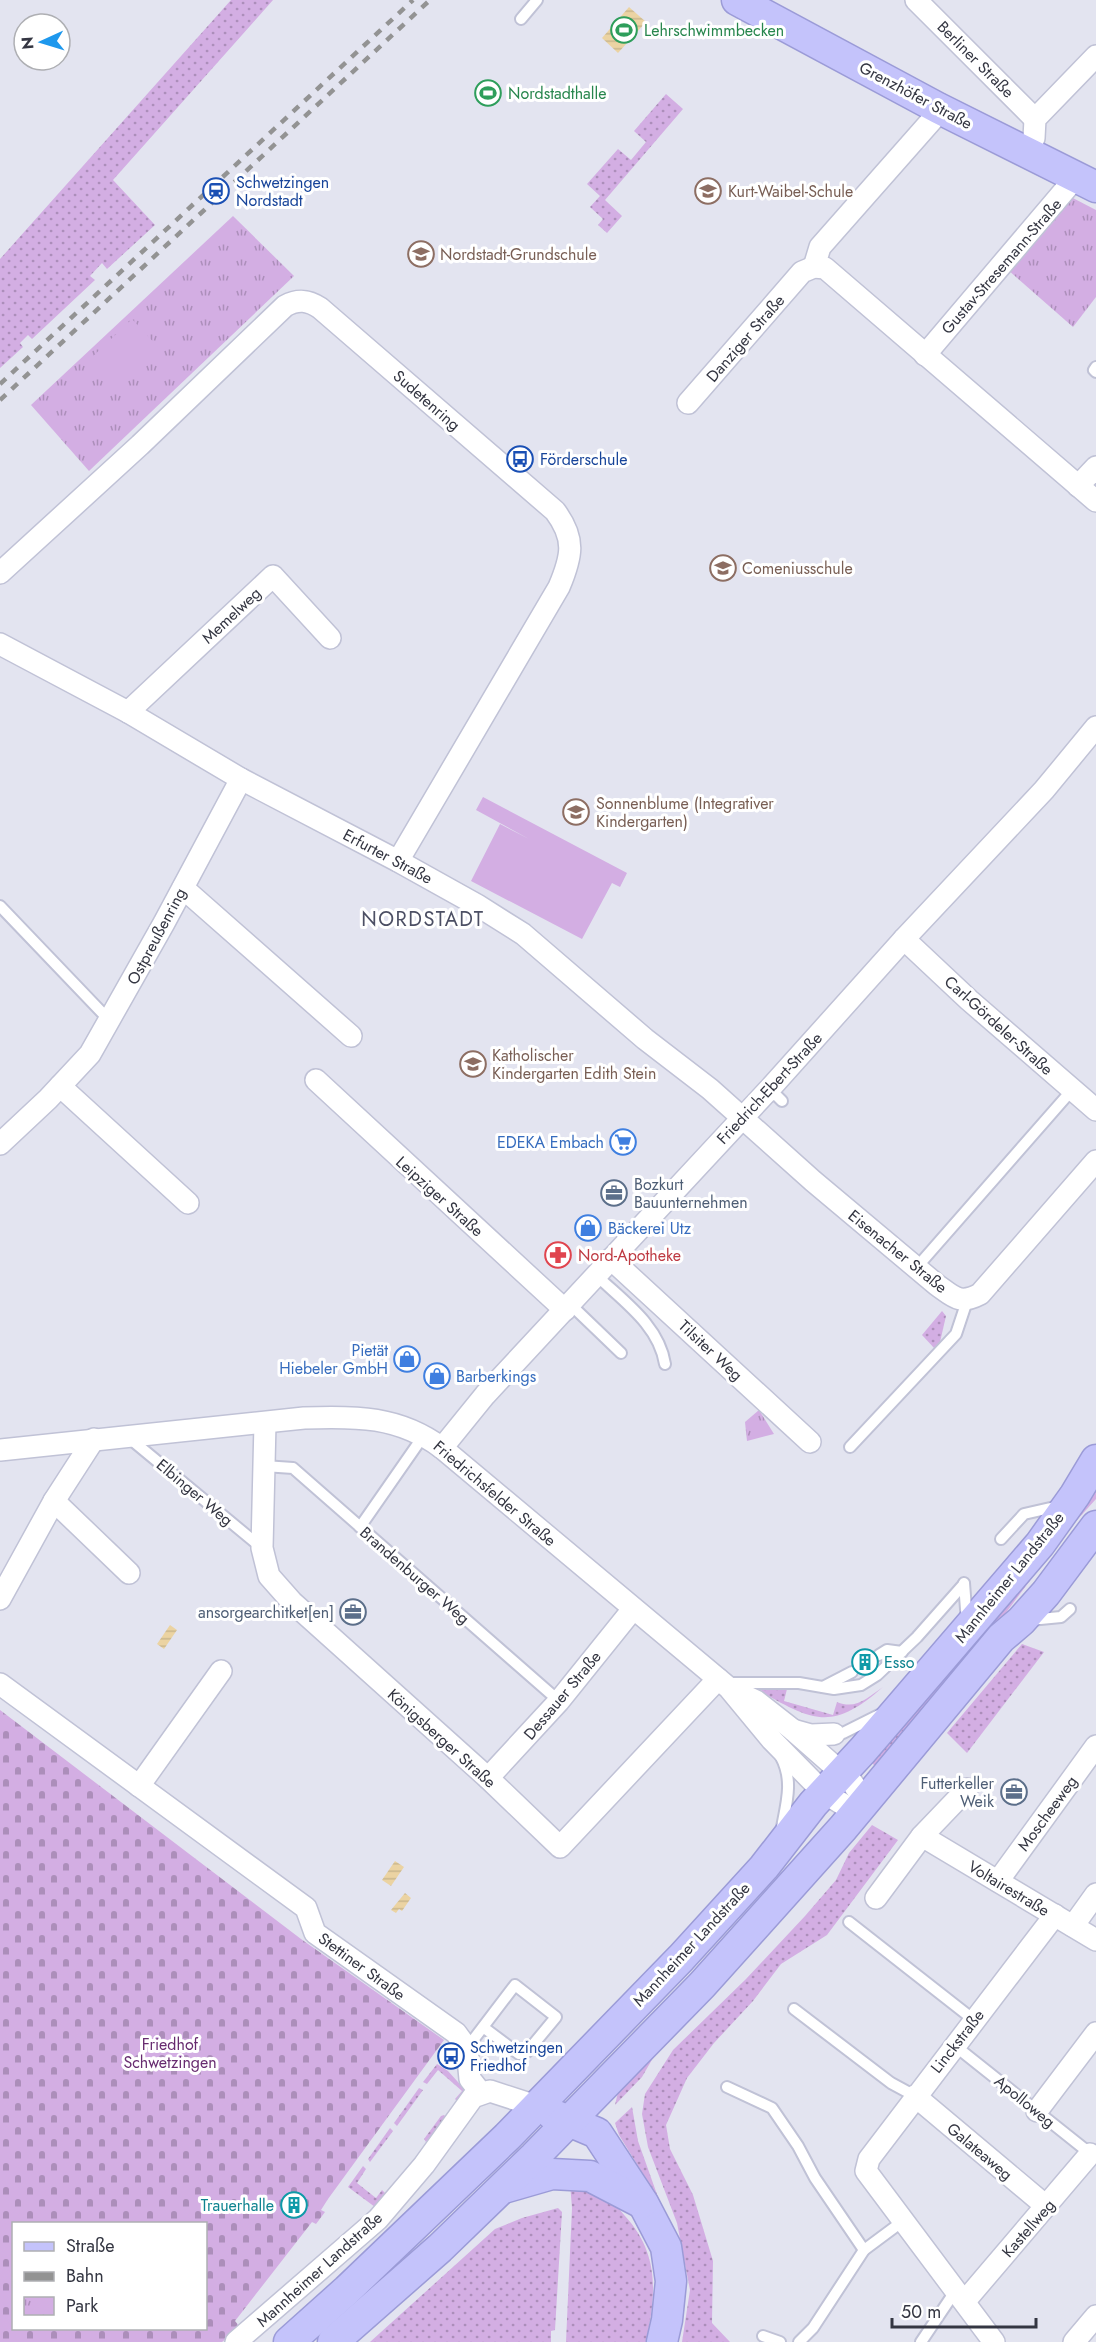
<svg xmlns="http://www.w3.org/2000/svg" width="1096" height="2342" viewBox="0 0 1096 2342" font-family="Jost,sans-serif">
<defs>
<pattern id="grass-dots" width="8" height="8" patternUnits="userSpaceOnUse" patternTransform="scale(1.5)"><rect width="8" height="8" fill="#d3aee3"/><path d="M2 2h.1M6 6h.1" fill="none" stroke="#ac8eba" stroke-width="1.8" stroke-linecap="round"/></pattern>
<pattern id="cemetery-stones" width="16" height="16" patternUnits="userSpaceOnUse" patternTransform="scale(1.5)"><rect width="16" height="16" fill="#d3aee3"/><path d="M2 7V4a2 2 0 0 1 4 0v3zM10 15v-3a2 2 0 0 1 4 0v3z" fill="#ac8eba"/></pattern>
<pattern id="park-tufts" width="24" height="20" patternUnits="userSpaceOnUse" patternTransform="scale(1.5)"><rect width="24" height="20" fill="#d3aee3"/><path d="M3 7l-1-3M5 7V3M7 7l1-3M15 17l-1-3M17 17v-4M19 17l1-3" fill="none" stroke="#ac8eba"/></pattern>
<pattern id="water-rules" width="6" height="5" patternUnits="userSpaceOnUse" patternTransform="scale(1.5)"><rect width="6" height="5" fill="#ebd3a2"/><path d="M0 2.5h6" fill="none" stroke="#cab68d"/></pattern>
</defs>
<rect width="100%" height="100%" fill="#e3e4f0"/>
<!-- grass -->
<g fill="url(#grass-dots)">
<path d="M231,0h42l-160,180 42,45 -48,44 -5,-6 -12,13 5,4 -63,59 -4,-4 -8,8 3,4 -23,21v-109z"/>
<path d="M666,94l17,15 -78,91 17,16 -15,17 -9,-8 5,-6 -13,-12 10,-11 -13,-12 31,-35 13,11 15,-18 -12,-11z"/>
<path d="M942,1311l4,5 -6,26 -5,7 -13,-14z"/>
<path d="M1096,1482v17l-29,32 -65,87 -125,150 -6,-6z"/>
<path d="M1022,1644l22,8 -77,101 -20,-20z"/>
<path d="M769,1687l18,2 -3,12 49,14 4,-13c19,8 30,-4 46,-15 -50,44 -69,35 -123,4z"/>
<path d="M872,1825l26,15 -71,95 -46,29 -28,37 -39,42 -27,35 -21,47 4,24 23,46 20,66 -1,62 18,19h-48l8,-52 -13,-67 -29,-76 -6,-33 3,-20 28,-44 73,-71 59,-63 31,-36 13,-27z"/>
<path d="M661,2044l-19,33 -27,28 4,-17z"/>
<path d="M437,2064l11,7 19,21 -9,10 -3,-3 7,-8 -24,-21 -11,14 -4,-2z"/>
<path d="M419,2088l4,2 -26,36 -3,-3z"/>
<path d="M632,2107l6,34 21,59 -40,-65 -4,-12z"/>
<path d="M444,2115l2,2 -20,25 -2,-3 17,-23z"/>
<path d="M390,2128l3,3 -23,31 -2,-3z"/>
<path d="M363,2166l3,3 -9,14 19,15 6,-8 4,4 -11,13 -27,-20z"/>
<path d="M570,2183c12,6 27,10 39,16 6,4 11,11 16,17 35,38 31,79 21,126h-80l6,-134z"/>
<path d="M558,2208l4,4 -7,118 -4,1v11h-181l125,-113 27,-11z"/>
</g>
<!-- cemetery -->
<path fill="url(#cemetery-stones)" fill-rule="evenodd" d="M0,1710l301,229 143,101 -116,159 -7,11 4,2 -9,12 -4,-2 -77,99 5,6 -18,15h-222zM14,2224h192v104h-192z"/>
<!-- park -->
<g fill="url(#park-tufts)">
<path d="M1067,195l29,15v87l-23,30 -66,-58z"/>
<path d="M233,216l61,60 -205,195 -58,-66z"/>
<path d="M759,1410l15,24 -27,7 -2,-19z"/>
</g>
<!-- pitch -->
<g fill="#d3aee3">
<path d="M132,319l26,28 -43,40 -26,-27z"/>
<path d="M483,797l144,76 -7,14 -8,-4 -30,56 -111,-58 29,-57 29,15 -53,-29z"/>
</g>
<!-- water -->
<g fill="url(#water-rules)">
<path d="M629,7l17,15 -28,31 -16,-15z"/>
<path d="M170,1625l7,5 -13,19 -7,-5z"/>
<path d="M395,1861l9,6 -13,19 -9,-6z"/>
<path d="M405,1893l6,5 -9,13 -3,-2 -3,4 -5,-3z"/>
</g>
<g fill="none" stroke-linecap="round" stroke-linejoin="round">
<!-- lane casing -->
<g stroke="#c0c2d6" stroke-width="14">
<g id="lane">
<path d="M521,19l16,-19"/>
<path d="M1096,367l-2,3 2,2"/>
<path d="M0,906l110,115"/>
<path d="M766,1093l11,3 5,5"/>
<path d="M917,1267l155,-177"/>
<path d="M596,1275c27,26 63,50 69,89"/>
<path d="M570,1304l51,49"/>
<path d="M128,1437l134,111"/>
<path d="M850,1447l106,-113 11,-33"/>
<path d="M264,1466l29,2 266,233"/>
<path d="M360,1527l64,-92"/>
<path d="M1001,1539l23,-25 35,-8"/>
<path d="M964,1583l3,39"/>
<path d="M1030,1620l31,-3 9,-8"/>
<path d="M879,1655l8,-5 15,2"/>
<path d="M728,1683h71l35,6 27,-4 16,-10 40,-38 47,-53"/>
<path d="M823,1687l29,-15"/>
<path d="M834,1734l9,-1 36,-18"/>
<path d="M781,1757c13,24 5,48 0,75"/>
<path d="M849,1922l125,98"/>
<path d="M794,2009l97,74 24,13"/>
<path d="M954,2045l138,110"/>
<path d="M467,2048l48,-63 41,32 -29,35 -8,2 -36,-27"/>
<path d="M727,2087l45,21 26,38 17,32 49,72"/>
<path d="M763,2336l17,6"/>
<path d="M799,2342l14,-14 51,-78 39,-29"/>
<path d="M921,2342l35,-52"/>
</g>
</g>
<!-- street casing -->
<g stroke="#c0c2d6" stroke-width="24">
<g id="street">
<path d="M916,0l119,119"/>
<path d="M1028,152l6,-14 1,-19 61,-63"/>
<path d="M814,267l6,-20 112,-127 6,-12"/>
<path d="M925,355l151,-178"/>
<path d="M688,403l114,-131 12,-5 11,1 271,233"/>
<path d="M1078,486l18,-19"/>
<path d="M0,573l140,-128 145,-139c13,-7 23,-6 35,2l235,203c21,28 17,45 4,76l-161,274"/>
<path d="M0,644l128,68 113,67 157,82 79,44 46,29 122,105 65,50 103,92 124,104c17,12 22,20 43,9l116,-133"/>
<path d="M128,712l145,-136 57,62"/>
<path d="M183,888l168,148"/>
<path d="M904,939l65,61 127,110"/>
<path d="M316,1080l249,230"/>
<path d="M60,1086l128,117"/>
<path d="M0,1144l48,-45 42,-45 74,-131 77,-144"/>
<path d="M611,1259l199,183"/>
<path d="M265,1423l-3,125 7,28 23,26 196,176 72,69 158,-168"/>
<path d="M442,1448l43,-53 289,-311 130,-145 140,-149 52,-63"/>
<path d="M0,1450l304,-32c52,-2 95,-2 138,30l287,240 43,52 51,52 21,13 15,3"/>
<path d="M54,1501l75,72"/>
<path d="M0,1599l54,-98 40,-62"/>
<path d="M0,1684l306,224 9,25 141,100 11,15 3,31 11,14"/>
<path d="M737,1692l19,9 37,29 58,51 8,11 3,12"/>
<path d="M793,1730l18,5 23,-1"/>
<path d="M488,1778l71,-77 74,-92"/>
<path d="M139,1786l82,-115"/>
<path d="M922,1836l45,-47"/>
<path d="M998,1881l98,-135"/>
<path d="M876,1898l46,-62 174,104"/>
<path d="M1073,1926l23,-32"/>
<path d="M915,2096l131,110"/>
<path d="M1037,2111l59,-78"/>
<path d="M965,2301l125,-147"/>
<path d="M236,2342l142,-123 46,-54 49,-68 17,-6 46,15"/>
<path d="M994,2342l-128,-171 3,-12 186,-244"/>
<path d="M1074,2342l22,-26"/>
</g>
</g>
<!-- secondary casing -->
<g stroke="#9b9bd7" stroke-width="33">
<g id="secondary">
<path d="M737,0l201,108 158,79"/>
<path d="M552,2114l45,19 46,70 23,44 5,34 -4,39 -5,22"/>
<path d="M507,2187l45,-13 38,2 52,27"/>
<path d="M289,2342l58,-52 160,-153 174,-179 83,-91 49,-63 50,-54 177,-206 35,-49 21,-35"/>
<path d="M333,2342l107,-94 94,-91 168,-172 141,-157 158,-190 20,-17 25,-28 50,-67"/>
</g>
</g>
<!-- lane -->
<use href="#lane" stroke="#fff" stroke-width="10"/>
<!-- street -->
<use href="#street" stroke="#fff" stroke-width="21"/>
<!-- secondary -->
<use href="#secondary" stroke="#c4c3fb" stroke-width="30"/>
<!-- rail -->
<g stroke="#939393" stroke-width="4.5" stroke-dasharray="8 8" stroke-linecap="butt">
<path d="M0,384l413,-384"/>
<path d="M0,400l430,-400"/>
</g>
</g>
<!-- icons -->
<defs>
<g id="stadium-ring" transform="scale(1.35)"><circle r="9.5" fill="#fff" stroke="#2e9e5b" stroke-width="1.5"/><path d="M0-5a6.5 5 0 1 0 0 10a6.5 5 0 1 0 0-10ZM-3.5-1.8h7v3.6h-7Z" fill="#2e9e5b"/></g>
<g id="station-ring" transform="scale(1.35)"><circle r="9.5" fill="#fff" stroke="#1a4fb4" stroke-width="1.5"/><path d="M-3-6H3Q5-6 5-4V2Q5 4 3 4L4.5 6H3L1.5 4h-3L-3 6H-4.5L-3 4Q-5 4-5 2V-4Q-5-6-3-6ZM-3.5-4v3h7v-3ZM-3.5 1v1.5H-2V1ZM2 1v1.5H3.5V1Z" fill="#1a4fb4"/></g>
<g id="school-ring" transform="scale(1.35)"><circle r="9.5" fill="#fff" stroke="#8d6e63" stroke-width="1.5"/><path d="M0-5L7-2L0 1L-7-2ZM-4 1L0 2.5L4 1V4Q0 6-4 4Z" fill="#8d6e63"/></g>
<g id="bus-ring" transform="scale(1.35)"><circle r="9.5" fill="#fff" stroke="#1a4fb4" stroke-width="1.5"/><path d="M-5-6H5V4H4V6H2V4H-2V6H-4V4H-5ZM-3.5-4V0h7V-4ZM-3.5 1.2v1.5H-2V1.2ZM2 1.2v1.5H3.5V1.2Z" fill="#1a4fb4"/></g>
<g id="supermarket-ring" transform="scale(1.35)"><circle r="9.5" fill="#fff" stroke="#3f7fe0" stroke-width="1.5"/><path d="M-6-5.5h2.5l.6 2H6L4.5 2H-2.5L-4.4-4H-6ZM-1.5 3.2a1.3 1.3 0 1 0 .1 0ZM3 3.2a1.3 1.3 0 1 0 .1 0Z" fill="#3f7fe0"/></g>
<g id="office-ring" transform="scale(1.35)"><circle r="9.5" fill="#fff" stroke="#5c6f8a" stroke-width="1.5"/><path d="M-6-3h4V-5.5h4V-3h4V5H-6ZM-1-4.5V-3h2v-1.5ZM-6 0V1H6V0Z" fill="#5c6f8a"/></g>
<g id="shop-ring" transform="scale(1.35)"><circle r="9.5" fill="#fff" stroke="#3f7fe0" stroke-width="1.5"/><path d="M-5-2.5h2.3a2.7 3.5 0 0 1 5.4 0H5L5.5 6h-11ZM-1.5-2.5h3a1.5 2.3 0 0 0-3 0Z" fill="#3f7fe0"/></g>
<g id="pharmacy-ring" transform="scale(1.35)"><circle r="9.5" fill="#fff" stroke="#e0444e" stroke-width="1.5"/><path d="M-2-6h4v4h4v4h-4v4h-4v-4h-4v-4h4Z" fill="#e0444e"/></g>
<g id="building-ring" transform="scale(1.35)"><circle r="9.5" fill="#fff" stroke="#0f9aa8" stroke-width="1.5"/><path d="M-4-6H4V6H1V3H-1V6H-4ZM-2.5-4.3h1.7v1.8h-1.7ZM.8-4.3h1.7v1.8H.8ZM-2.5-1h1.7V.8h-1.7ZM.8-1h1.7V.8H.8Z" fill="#0f9aa8"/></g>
</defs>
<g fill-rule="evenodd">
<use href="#stadium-ring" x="624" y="30"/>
<use href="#stadium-ring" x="488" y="93"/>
<use href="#station-ring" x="216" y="191"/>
<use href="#school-ring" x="708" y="191"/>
<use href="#school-ring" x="421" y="254"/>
<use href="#bus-ring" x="520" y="459"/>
<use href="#school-ring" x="723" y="568"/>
<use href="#school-ring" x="576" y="812"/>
<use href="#school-ring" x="473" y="1064"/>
<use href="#supermarket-ring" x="623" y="1142"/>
<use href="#office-ring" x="614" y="1193"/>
<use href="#shop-ring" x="588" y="1228"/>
<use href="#pharmacy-ring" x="558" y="1255"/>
<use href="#shop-ring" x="407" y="1359"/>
<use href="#shop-ring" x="437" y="1376"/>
<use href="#office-ring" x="353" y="1612"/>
<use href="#building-ring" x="865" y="1662"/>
<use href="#office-ring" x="1014" y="1792"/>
<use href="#bus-ring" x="451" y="2056"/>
<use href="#building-ring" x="294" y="2205"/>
</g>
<g text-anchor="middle" stroke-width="6" stroke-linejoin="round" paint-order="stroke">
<!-- leisure labels -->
<g font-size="16" fill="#27864d" stroke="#fff" text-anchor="start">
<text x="644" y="36">Lehrschwimmbecken</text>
<text x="508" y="99">Nordstadthalle</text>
</g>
<!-- street labels -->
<g font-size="16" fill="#343642" stroke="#fff">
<text transform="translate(976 59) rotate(45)" y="6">Berliner Straße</text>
<text transform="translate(916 95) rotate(28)" y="6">Grenzhöfer Straße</text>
<text transform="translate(1001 266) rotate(-49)" y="6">Gustav-Stresemann-Straße</text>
<text transform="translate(745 338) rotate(-49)" y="6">Danziger Straße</text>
<text transform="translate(427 400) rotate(41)" y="6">Sudetenring</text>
<text transform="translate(231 615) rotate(-43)" y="6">Memelweg</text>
<text transform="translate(388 856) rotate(28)" y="6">Erfurter Straße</text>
<text transform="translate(156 936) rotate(-62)" y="6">Ostpreußenring</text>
<text transform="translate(999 1025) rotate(42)" y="6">Carl-Gördeler-Straße</text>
<text transform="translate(769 1088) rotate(-47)" y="6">Friedrich-Ebert-Straße</text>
<text transform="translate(440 1196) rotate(42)" y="6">Leipziger Straße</text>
<text transform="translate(898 1251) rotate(39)" y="6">Eisenacher Straße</text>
<text transform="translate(711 1350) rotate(43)" y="6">Tilsiter Weg</text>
<text transform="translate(195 1492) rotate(40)" y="6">Elbinger Weg</text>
<text transform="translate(495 1493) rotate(40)" y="6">Friedrichsfelder Straße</text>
<text transform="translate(415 1575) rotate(41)" y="6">Brandenburger Weg</text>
<text transform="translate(1009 1577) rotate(-51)" y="6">Mannheimer Landstraße</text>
<text transform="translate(562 1695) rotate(-50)" y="6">Dessauer Straße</text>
<text transform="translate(442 1738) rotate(42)" y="6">Königsberger Straße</text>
<text transform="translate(1047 1813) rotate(-54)" y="6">Moscheeweg</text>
<text transform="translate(1009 1888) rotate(31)" y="6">Voltairestraße</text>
<text transform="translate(691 1944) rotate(-47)" y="6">Mannheimer Landstraße</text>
<text transform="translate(362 1966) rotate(36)" y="6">Stettiner Straße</text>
<text transform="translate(957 2041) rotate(-52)" y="6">Linckstraße</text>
<text transform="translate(1025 2101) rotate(39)" y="6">Apolloweg</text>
<text transform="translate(980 2151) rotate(40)" y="6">Galateaweg</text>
<text transform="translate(1028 2228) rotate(-49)" y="6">Kastellweg</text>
<text transform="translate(319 2269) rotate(-42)" y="6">Mannheimer Landstraße</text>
</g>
<!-- transit labels -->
<g font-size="16" fill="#164399" stroke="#fff" text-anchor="start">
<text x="236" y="188">Schwetzingen<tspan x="236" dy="18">Nordstadt</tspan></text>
<text x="540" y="465">Förderschule</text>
<text x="470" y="2053">Schwetzingen<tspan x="470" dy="18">Friedhof</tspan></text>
</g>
<!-- education labels -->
<g font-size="16" fill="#785e54" stroke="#fff" text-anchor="start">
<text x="728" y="197">Kurt-Waibel-Schule</text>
<text x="440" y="260">Nordstadt-Grundschule</text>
<text x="742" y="574">Comeniusschule</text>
<text x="596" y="809">Sonnenblume (Integrativer<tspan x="596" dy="18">Kindergarten)</tspan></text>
<text x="492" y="1061">Katholischer<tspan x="492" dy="18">Kindergarten Edith Stein</tspan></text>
</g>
<!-- shop labels -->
<g font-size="16" fill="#366cbe" stroke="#fff" text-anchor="end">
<text x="604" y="1148">EDEKA Embach</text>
<text x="608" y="1234" text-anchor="start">Bäckerei Utz</text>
<text x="388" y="1356">Pietät<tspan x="388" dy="18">Hiebeler GmbH</tspan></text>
<text x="456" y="1382" text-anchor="start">Barberkings</text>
</g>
<!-- service labels -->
<g font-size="16" fill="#4e5e75" stroke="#fff" text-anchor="end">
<text x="634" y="1190" text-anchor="start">Bozkurt<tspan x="634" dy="18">Bauunternehmen</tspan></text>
<text x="334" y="1618">ansorgearchitket[en]</text>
<text x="994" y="1789">Futterkeller<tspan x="994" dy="18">Weik</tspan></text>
</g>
<!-- health labels -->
<g font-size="16" fill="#be3a42" stroke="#fff" text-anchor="start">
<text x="578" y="1261">Nord-Apotheke</text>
</g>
<!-- culture labels -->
<g font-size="16" fill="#0d838f" stroke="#fff" text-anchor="start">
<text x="884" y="1668">Esso</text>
<text x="274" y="2211" text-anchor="end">Trauerhalle</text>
</g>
<!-- park labels -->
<g font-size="16" fill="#672b6f" stroke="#fff">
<text x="170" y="2050">Friedhof<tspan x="170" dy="18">Schwetzingen</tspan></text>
</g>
<!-- quarter labels -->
<g font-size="20" letter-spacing="1.5" fill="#4c4f64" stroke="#fff">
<text x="423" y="926">NORDSTADT</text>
</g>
</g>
<!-- legend -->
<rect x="12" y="2222" width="195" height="108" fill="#ffffff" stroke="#aeafb3" stroke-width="1.5"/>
<rect x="24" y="2242" width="30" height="9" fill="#c4c3fb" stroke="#aeafb3" stroke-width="1.5"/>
<text x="66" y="2252" font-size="18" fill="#343642">Straße</text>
<rect x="24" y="2272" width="30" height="9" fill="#939393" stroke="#aeafb3" stroke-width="1.5"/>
<text x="66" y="2282" font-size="18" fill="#343642">Bahn</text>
<rect x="24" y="2297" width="30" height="18" fill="url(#park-tufts)" stroke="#aeafb3" stroke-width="1.5"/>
<text x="66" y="2312" font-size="18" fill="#343642">Park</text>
<!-- north arrow -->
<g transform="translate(42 42) rotate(266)"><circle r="28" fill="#ffffff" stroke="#aeafb3" stroke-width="1.5"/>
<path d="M0-4.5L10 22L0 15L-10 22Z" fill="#1e98ed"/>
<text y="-9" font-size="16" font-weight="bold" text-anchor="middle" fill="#343642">N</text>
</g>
<!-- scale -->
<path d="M892 2318v9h144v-9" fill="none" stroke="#343642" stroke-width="3"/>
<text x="901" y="2318" font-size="18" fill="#343642" stroke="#ffffff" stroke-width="4.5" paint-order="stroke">50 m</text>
</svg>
